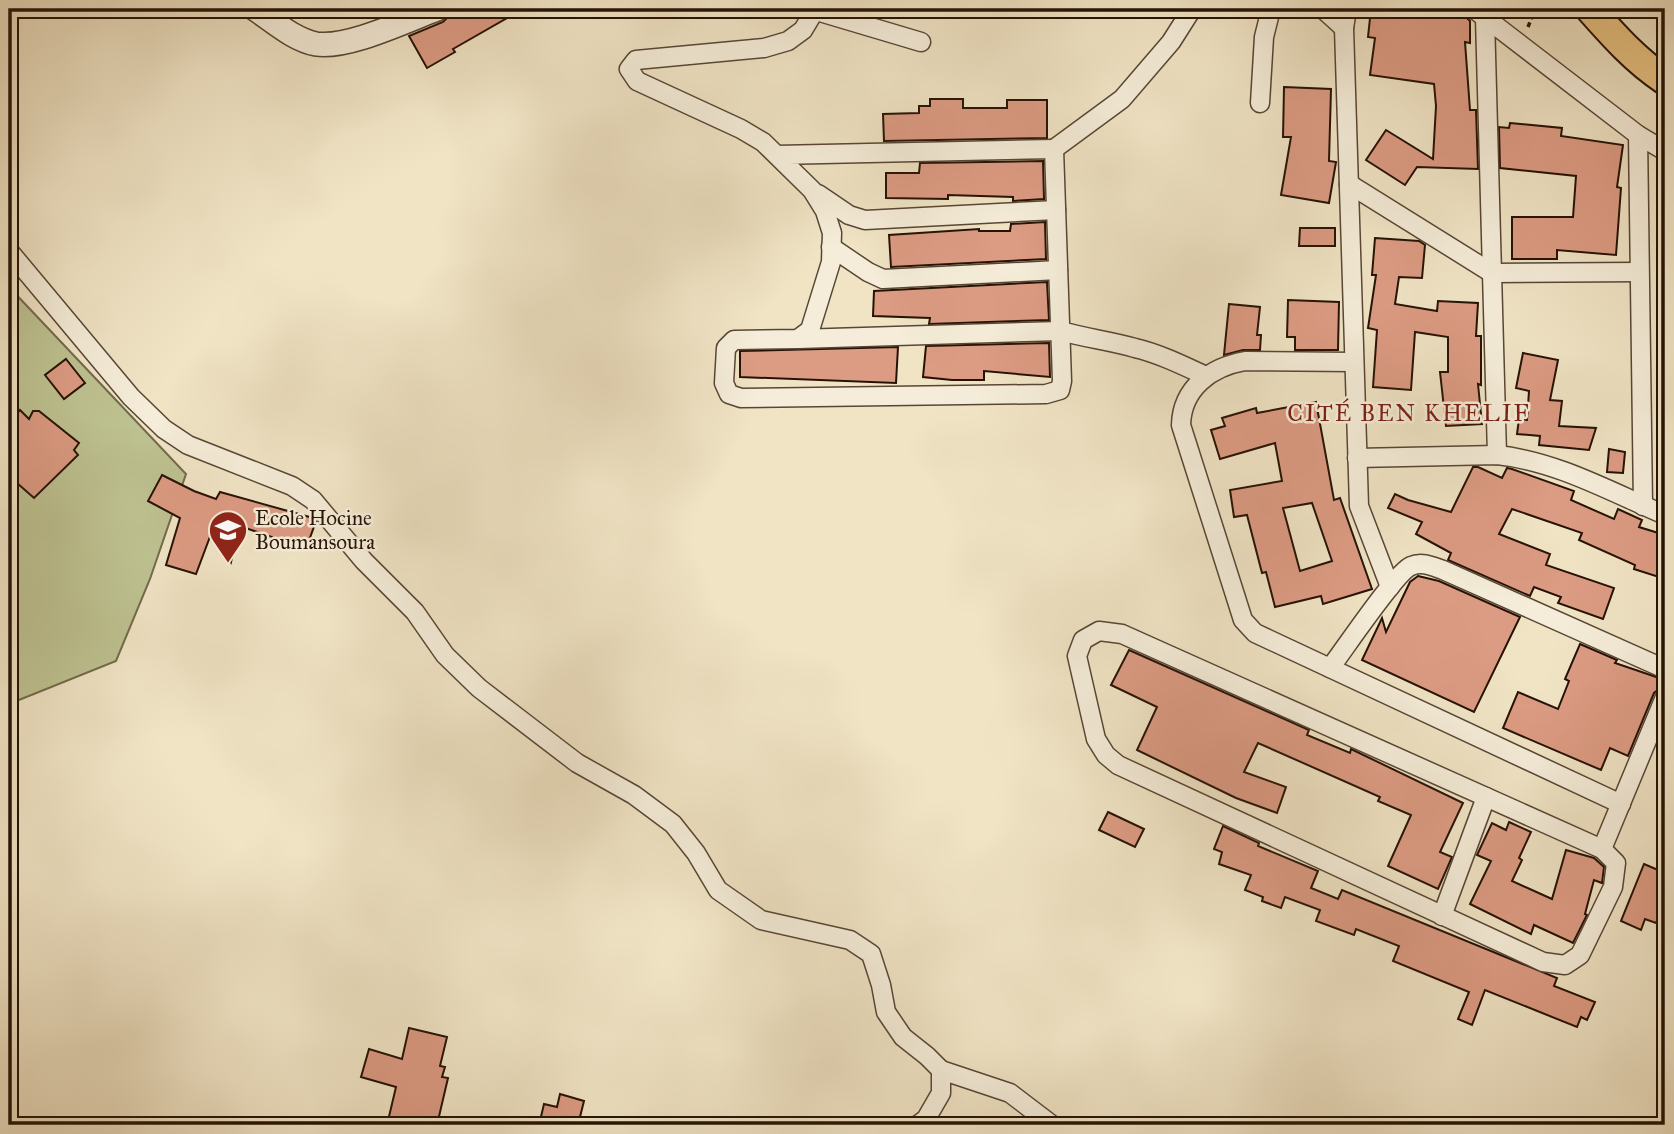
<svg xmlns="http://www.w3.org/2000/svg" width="1674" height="1134" viewBox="0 0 1674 1134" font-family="'IM FELL Great Primer',serif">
<rect width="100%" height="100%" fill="#f0e4c5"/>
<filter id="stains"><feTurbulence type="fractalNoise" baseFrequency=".00286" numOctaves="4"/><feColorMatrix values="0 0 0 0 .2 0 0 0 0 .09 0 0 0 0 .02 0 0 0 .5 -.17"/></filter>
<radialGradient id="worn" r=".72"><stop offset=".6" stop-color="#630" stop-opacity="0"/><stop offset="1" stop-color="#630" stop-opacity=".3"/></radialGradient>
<!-- green -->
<path fill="#bec291" stroke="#726a4b" stroke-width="2" d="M9,287l177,187 -36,105 -34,82 -107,43z"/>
<!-- building -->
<g fill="#dc9b83" stroke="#261205" stroke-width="2" fill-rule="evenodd">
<path d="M456,9h67l-70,40 2,3 -28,16 -18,-32 34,-14z"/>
<path d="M1371,9h90v7l5,1 4,4v22l-5,-1 5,68h6l2,59 -61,-2 -12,18 -39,-25 20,-30 47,29 3,-53 -2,-22 -64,-9 5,-37 -7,-1z"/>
<path d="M1284,87l47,2 -2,72 7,1 -7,41 -48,-8 10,-58h-8z"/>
<path d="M930,99h33v9h44v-8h40v38l-163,3 -1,-27 36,-1v-7h11z"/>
<path d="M1510,123l52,5 -1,8 62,9 -6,42 4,1 -5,67 -59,-5v9h-45v-42h61l3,-41 -76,-8 -1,-41 10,1z"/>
<path d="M1043,161l1,38 -31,2v-4l-65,-2v4l-62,-1v-25h33l1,-10z"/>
<path d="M1045,222l1,37 -155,8 -2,-32 90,-6v2h31l1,-7z"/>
<path d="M1300,228h35v18h-36z"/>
<path d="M1375,238l44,3 6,4 -3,33 -23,-1 -4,27 42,7 1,-10 40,2 -2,33h5v49l-3,-1 4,40 -36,2 -6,-54h8v-35l-33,-5 -4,58 -38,-3 4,-57 -9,-2 8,-53h-4z"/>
<path d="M1047,282l2,38 -120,4 1,-6 -57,-2 1,-25z"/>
<path d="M1288,300l51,2 -1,48h-43v-13h-8z"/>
<path d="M1229,304l31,3 -3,28h4l-1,15h-17l-19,5z"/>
<path d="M1049,343l1,34 -66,-6v9h-32l-29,-3 3,-31z"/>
<path d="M898,347l-2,36 -156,-6v-26z"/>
<path d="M1523,353l35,7 -8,40 12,1 -3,25 37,2 -7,22 -50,-5 1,-9 -23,-2 2,-15 8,1 2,-29 -13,-3z"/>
<path d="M66,359l19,24 -21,16 -19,-24z"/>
<path d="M1316,402l18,98 6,-2 32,91 -49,15 -2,-8 -46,11 -9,-35 -4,1 -15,-58 -13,2 -4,-27 52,-9 -7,-38 -55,16 -9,-29 14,-4 -3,-8 34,-10 1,5zM1312,503l20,58 -32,10 -17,-63z"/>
<path d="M20,410l9,9 4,-8h6l40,32 -5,7 4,5 -44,43 -25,-22v-54z"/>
<path d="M1609,449l16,3 -2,21 -16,-1z"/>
<path d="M1473,467h5l24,11 5,-10 5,1 62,22 -3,9 43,19 4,-10 24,11 -3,7 26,8v44l-31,-10 1,-4 -56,-25 3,-7 -70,-24 -13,25 51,20 -4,11 68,23 -11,31 -45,-16 3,-6 -27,-10 -4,9 -82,-36 3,-7 -35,-19 6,-12 -34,-14 7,-14 13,6 43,12z"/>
<path d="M162,475l32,16 22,8 4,-7 93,26 3,3 -10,28 -66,-23 -9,36 -17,-36 -18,48 -30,-9 14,-47 -32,-17z"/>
<path d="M1418,576l21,5 81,36 -46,95 -112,-52 20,-42 4,14 24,-50z"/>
<path d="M1580,644l37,16 -2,3 50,17 -2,6 -9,7 -26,63 -18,-8 -9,22 -98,-42 15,-36 40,17 11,-28 -4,-2z"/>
<path d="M1129,650l180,80 -2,5 43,18 1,-4 112,54 -23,49 12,5 -14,32 -50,-23 23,-51 -33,-14 2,-4 -122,-54 -14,29 42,15 -9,26 -41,-15 -99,-48 20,-43 -46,-22z"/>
<path d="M1108,812l36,17 -9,18 -36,-17z"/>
<path d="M1509,822l22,10 -12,26 3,2 -10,21 40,18 14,-49 28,8 10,9 -2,16 -8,-3 -9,34 2,1 -14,28 -39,-18 -3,9 -61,-30 21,-43 -14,-6 15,-32 14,7z"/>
<path d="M1223,826l36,17 -1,3 60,25 -7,17 27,11 4,-9 215,88 -3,8 41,16 -8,18 -6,-3 -4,10 -92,-37 -13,35 -14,-6 11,-27 -76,-31 6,-15 -43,-17 -2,6 -38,-14 4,-11 -35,-13 -4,11 -19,-7 1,-4 -18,-7 6,-15 -32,-11 3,-12 -8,-3z"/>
<path d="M1644,864l21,9v28l-9,22 -11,-4 -4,11 -20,-9z"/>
<path d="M409,1028l38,9 -7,29 5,1 -3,10 6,1 -11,47h-50l9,-38 -35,-10 8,-28 33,10z"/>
<path d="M560,1094l24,7 -6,24h-39l5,-21 13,3z"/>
</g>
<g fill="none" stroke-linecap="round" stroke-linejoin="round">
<!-- minor casing -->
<g stroke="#584635" stroke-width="21">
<g id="minor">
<path d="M810,9l111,33"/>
<path d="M1323,9l21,19"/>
<path d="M1347,9l-3,19 15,478 31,81"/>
<path d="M1474,9l164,126 27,16"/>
<path d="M1485,18l12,437"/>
<path d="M1260,103l4,-66 7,-28"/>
<path d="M1638,135l5,371"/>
<path d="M1054,149l68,-50 49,-57 21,-33"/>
<path d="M777,155l277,-6 8,232 -2,9 -14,4 -305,4 -12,-4 -5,-11 2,-35 8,-8 64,-1 12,-9 21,-68 1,-29 -7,-22 -13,-21 -49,-48 -22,-13 -104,-48 -8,-12 7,-9 128,-12 24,-7 15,-11 12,-20"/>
<path d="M1349,184l143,89 147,-1"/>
<path d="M818,194l31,21 16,5 191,-10"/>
<path d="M831,247l37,25 15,7 175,-9"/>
<path d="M9,251l122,146 33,32 24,16 104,41 21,14 51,61 51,51 30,43 34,33 98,75 57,32 39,29 23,29 22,37 43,30 89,20 21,14 10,31 5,27 17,25 24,19 14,14v23l-15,26 -8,6"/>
<path d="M798,339l263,-8c24,7 50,10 74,17 25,6 47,17 71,28"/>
<path d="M1354,362l-109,-1c-34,6 -63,27 -64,64l62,195 12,13 366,171"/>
<path d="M1357,458l140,-3c59,6 114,37 168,60"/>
<path d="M1099,631l23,3 480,215 14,14 -3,24 -33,68 -15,10 -22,-3 -425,-197 -12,-10 -10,-16 -19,-83 6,-16z"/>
<path d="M1330,668c14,-18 66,-96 81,-102 11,-5 21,0 32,4l222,99"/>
<path d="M1602,849l63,-152"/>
<path d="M1442,916l44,-119"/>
<path d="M941,1070l69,23 42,32"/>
</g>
</g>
<!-- tertiary casing -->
<g stroke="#584635" stroke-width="26">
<path id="tertiary" d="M255,9c18,12 39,31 61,35 32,5 91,-24 121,-35"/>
</g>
<!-- primary casing -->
<g stroke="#261205" stroke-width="32">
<path id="primary" d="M1590,9c23,26 46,52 75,71"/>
</g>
<!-- path -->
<path stroke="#261205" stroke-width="3.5" stroke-dasharray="5 3.5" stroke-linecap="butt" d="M1528,27l7,-18"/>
<!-- minor -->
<use href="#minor" stroke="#f5edd9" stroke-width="18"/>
<!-- tertiary -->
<use href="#tertiary" stroke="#f5edd9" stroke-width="23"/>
<!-- primary -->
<use href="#primary" stroke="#e8c282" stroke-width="28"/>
</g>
<!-- icons -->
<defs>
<g id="school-pin" transform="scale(2.0125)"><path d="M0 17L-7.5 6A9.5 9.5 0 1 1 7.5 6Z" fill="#8f2418" stroke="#f5edd9"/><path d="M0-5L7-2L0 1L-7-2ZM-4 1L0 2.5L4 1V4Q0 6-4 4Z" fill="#fff"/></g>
</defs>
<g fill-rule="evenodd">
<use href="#school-pin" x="228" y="530"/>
</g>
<g text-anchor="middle" stroke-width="5" stroke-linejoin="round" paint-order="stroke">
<!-- poi labels -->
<g font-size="21" fill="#261205" stroke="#f5edd9" text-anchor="start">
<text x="255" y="525">Ecole Hocine<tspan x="255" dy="24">Boumansoura</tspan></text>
</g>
<!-- neighbourhood labels -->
<g font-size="23" letter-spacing="2" fill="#7a1f14" stroke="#f5edd9">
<text x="1409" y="421">CITÉ BEN KHELIF</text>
</g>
</g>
<!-- margin -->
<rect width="1674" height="1134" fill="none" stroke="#f0e4c5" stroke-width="35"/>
<rect x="10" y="10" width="1653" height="1113" fill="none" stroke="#261205" stroke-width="3.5"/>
<rect x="18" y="18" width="1639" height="1099" fill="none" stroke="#261205" stroke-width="2"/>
<rect width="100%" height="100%" filter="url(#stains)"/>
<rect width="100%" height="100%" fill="url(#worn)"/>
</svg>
